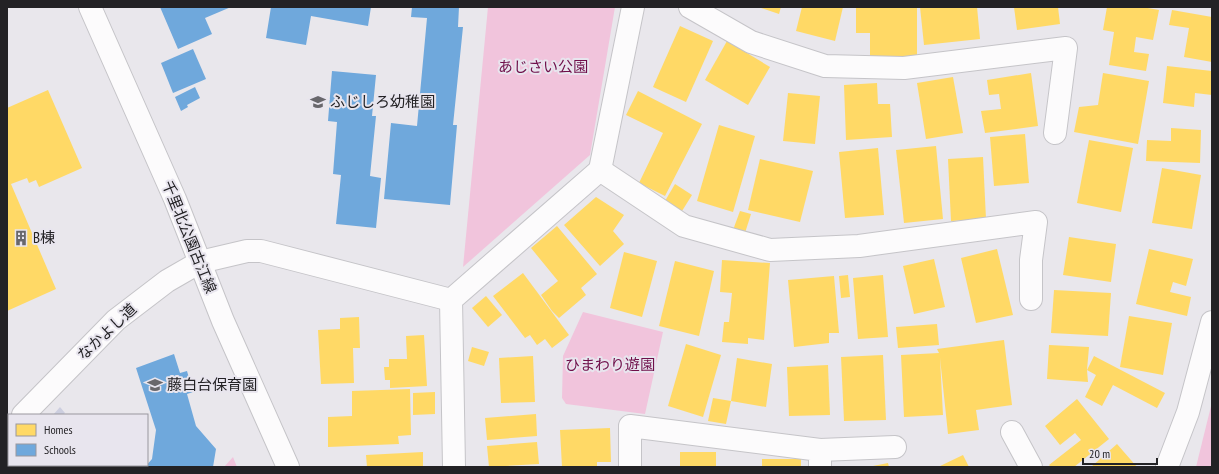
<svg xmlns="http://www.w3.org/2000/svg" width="1219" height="474" viewBox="0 0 1219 474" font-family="'PT Sans Narrow','Noto Sans JP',sans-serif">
<rect width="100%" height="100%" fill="#e9e7ec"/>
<!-- park -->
<g fill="#f1c4dc">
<path d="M488,7h127l-25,148 -127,112z"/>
<path d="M583,312l80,20 -18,82 -79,-10 -4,-6 1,-42z"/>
<path d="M1212,402v65h-16z"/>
<path d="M233,457l4,10h-13z"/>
</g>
<!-- homes -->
<g fill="#ffd966">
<path d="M758,7h23l-2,7z"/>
<path d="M802,7h41l-8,34 -39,-10z"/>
<path d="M856,7h61v50l-47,-1v-23h-14z"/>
<path d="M920,7h57l3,32 -56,6z"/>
<path d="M1014,7h44l2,17 -43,6z"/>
<path d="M1107,7h35l17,3 -6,30 -17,-3 -2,15 15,2 -3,17 -37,-6 5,-33 -11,-2z"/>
<path d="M1172,10l40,7v45l-28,-5 5,-29 -20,-3z"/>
<path d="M680,26l33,15 -27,61 -33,-15z"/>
<path d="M727,41l43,26 -22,38 -43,-25z"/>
<path d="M1167,66l45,5v24l-17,-2 -1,14 -31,-4z"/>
<path d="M1031,73l7,53 -53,7 -4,-22 20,-2 -2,-15 -10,1 -2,-15z"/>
<path d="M1103,73l46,8 -11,63 -64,-12 5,-25 19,-2z"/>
<path d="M953,77l10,56 -37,6 -9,-56z"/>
<path d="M877,83l1,21h12l2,33 -46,3 -2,-55z"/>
<path d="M48,90l34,78 -43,19 -3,-7 -7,3 -2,-5 -16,6 45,105 -49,22v-203z"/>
<path d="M638,91l64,33 -37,72 -26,-13 24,-50 -37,-18z"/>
<path d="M788,93l32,3 -5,48 -32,-3z"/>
<path d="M719,125l36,11 -22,76 -36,-11z"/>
<path d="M1171,128l30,2 -1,33 -54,-2 1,-21 24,1z"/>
<path d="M1025,134l4,49 -35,3 -4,-49z"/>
<path d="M1089,140l44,8 -12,64 -44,-9z"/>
<path d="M936,146l7,73 -39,4 -8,-73z"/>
<path d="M878,148l6,67 -39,3 -6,-66z"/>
<path d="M983,157l3,62 -35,2 -3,-62z"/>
<path d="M760,159l53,12 -13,51 -52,-12z"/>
<path d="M1162,168l39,7 -9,54 -40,-6z"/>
<path d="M675,184l17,11 -10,16 -17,-10z"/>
<path d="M596,197l28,18 -11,16 11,13 -24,22 -36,-41z"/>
<path d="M740,211l11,3 -6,19 -12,-3z"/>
<path d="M557,226l40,48 -16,14 5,7 -27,23 -7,-7 -11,-16 17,-14 -27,-33z"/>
<path d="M1069,237l47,7 -5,38 -48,-7z"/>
<path d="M997,249l16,66 -37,8 -15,-65z"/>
<path d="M1149,249l44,10 -7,27 -13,-4 -3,10 21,5 -4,19 -51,-12z"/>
<path d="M624,252l33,9 -15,56 -32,-9z"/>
<path d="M934,259l11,48 -31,7 -11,-48z"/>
<path d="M722,260l48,3 -6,77 -16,-2v6l-26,-2 2,-20h5l3,-29 -12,-1z"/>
<path d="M675,261l39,10 -15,65 -40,-10z"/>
<path d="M523,273l46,62 -17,13 -7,-9 -8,6 -7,-10 -5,3 -32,-42z"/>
<path d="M848,275l2,22 -9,1 -2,-22z"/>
<path d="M883,275l5,62 -30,2 -5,-61z"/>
<path d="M834,276l5,57h-10v10l-35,4 -6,-67z"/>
<path d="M1054,290l57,3 -3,43 -57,-3z"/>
<path d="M486,296l16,19 -14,12 -16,-19z"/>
<path d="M1129,316l43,7 -9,52 -43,-8z"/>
<path d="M359,317l1,31h-7l1,35 -33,1 -3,-54 22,-1v-11z"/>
<path d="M937,324l2,21 -41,3 -2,-21z"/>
<path d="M424,335l3,51 -37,2v-8h-5l-1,-13h5v-8h18l-1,-23z"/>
<path d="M1004,340l8,65 -36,5 3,20 -31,4 -8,-76 3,57 -39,2 -3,-62 38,-2 -2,-4z"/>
<path d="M686,344l35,11 -18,62 -35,-11z"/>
<path d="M1049,345l40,2 -2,23 1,12 -41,-3z"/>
<path d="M472,347l17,5 -5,14 -16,-5z"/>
<path d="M883,355l3,65 -42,1 -3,-64z"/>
<path d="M533,356l2,46 -34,1 -2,-45z"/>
<path d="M1094,356l71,37 -8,15 -44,-23 -11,21 -17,-9 11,-22 -9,-5z"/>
<path d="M737,358l35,6 -6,43 -35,-6z"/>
<path d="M828,365l2,50 -41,1 -2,-49z"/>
<path d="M410,389l1,46 -13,1 1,8 -71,3v-30l24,-1v-25z"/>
<path d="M435,392v22l-22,1v-22z"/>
<path d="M713,398l18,3 -5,23 -18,-3z"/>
<path d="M1077,399l32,40 -35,28h-23l-2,-2 32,-25 -6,-7 -15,12 -15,-19z"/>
<path d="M536,414l1,22 -50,4 -2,-22z"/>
<path d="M610,428l1,34h-14v5h-35l-2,-37z"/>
<path d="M537,442l2,22 -50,3 -2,-21z"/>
<path d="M1117,444l20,23h-46z"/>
<path d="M423,452v15h-56l-1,-12z"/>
<rect x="680" y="452" width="36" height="15"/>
<path d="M963,455l6,12h-31z"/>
<rect x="762" y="459" width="39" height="8"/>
<path d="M888,463l1,4h-16v-1z"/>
</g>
<!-- schools -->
<g fill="#6fa8dc">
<path d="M160,7h71l-26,11 7,16 -34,15z"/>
<path d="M271,7h100l-3,19 -57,-10 -5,29 -40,-7z"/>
<path d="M412,7h47l-1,20h5l-10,98h4l-7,80 -66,-6 7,-76 26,3 10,-108 -16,-1z"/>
<path d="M193,49l13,30 -33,14 -12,-30z"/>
<path d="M332,71l44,4 -4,41h4l-6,60 11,2 -5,50 -40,-4 5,-49 -8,-1 4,-52 -9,-1z"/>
<path d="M195,87l5,11 -13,7 1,2 -7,4 -6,-14z"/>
<path d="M174,354l6,19 7,-2 6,21 -6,2 9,32 20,23 -3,18h-68l7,-8 4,-29 -20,-62z"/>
</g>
<!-- building -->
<path fill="#cccedf" d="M60,407l5,6 -2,2h-10z"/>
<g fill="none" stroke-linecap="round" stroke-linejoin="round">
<!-- minor casing -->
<g stroke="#c5c4c8" stroke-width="24">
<g id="minor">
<path d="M90,7l85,192 48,122 65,146"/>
<path d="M690,7l61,35 74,24 79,2 162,-20 -11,85"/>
<path d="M600,170l33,-163"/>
<path d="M23,415l93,-95 51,-39 33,-19 47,-11h14l190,49"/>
<path d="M7,432l2,-2"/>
<path d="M1012,432l19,35"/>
<path d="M820,450l75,-3"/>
<path d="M454,467l-3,-167 149,-130 84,56 86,24 89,-4 177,-24 -5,38v39"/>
<path d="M630,467v-41l190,24v17"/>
<path d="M1167,467l21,-55 24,-90"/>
</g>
</g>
<!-- minor -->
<use href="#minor" stroke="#fcfbfc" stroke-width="22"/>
</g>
<!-- icons -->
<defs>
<g id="school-bare" transform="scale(1.2)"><path d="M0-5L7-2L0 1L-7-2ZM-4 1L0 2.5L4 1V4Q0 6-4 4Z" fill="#68676b" stroke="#e8e5ee" stroke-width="2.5" paint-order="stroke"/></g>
<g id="building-bare" transform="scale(1.2)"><path d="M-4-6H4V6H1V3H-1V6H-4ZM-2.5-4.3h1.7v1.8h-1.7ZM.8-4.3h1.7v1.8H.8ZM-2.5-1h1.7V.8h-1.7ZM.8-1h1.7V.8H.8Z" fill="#68676b" stroke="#e8e5ee" stroke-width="2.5" paint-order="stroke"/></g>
</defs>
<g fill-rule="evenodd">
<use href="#school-bare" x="318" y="102"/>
<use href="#building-bare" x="21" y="238"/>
<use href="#school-bare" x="155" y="385"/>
</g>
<g text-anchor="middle" stroke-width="4" stroke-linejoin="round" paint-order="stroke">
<!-- park labels -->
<g font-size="15" fill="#6f0f4a" stroke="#e8e5ee">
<text x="543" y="72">あじさい公園</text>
<text x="610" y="370">ひまわり遊園</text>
</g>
<!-- poi labels -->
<g font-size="15" fill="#232225" stroke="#e8e5ee" text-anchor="start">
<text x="330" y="107">ふじしろ幼稚園</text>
<text x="33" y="243">B棟</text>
<text x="167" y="390">藤白台保育園</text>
</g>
<!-- street labels -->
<g font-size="15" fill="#232225" stroke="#e8e5ee">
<text transform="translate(189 237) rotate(68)" y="5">千里北公園古江線</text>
<text transform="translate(107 332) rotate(-43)" y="5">なかよし道</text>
</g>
</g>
<!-- border -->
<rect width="1219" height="474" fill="none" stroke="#232225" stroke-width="16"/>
<!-- legend -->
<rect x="8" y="414" width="140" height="52" fill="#e8e5ee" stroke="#99979e"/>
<rect x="16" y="424" width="20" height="12" fill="#ffd966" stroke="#99979e"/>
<text x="44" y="434" font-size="12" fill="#232225">Homes</text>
<rect x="16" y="444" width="20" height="12" fill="#6fa8dc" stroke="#99979e"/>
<text x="44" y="454" font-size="12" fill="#232225">Schools</text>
<!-- scale -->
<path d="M1083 458v6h74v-6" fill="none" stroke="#232225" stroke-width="2"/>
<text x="1089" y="458" font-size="12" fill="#232225" stroke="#e8e5ee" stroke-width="3" paint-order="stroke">20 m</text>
</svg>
